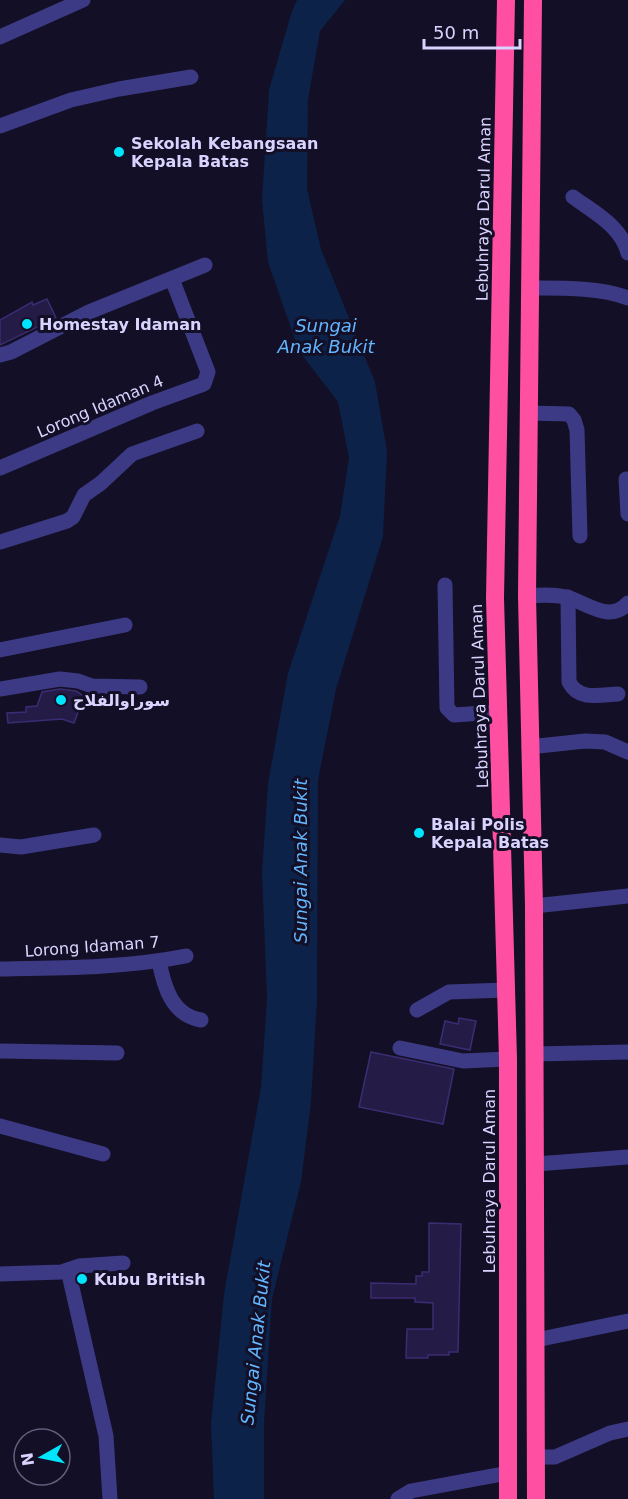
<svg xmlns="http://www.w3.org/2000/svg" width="628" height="1499" viewBox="0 0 628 1499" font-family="'DejaVu Sans','Noto Sans Arabic',sans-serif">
<rect width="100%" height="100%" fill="#130f26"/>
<!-- water -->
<path fill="#0c2248" d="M297,0h48l-25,31 -12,69 -1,89 14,60 54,133 12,69 -4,86 -47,152 -18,91 -1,219 -6,103 -10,80 -29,117 -8,124v76h-50l-3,-75 13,-130 37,-207 6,-88 -5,-127 6,-89 20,-110 52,-157 9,-58 -11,-56 -39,-51 -31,-89 -6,-62 7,-110 22,-76z"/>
<!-- building -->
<g fill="#241b47" stroke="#3b2d73" stroke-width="1.5">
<path d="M47,299l9,19 -56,27v-25l32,-18 1,3z"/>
<path d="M60,689l16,2 8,5 -10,27 -12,-4 -54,4 -1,-10 19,-1v-5l11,-1 5,-14z"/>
<path d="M459,1018l17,3 -6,29 -30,-6 5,-23 13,3z"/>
<path d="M371,1052l83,17 -11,55 -84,-17z"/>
<path d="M429,1223l32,1 -3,128h-9v3h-21v3h-22l1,-29h26v-26l-18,-1v-4h-44v-15l45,1v-8h6v-4h7z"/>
</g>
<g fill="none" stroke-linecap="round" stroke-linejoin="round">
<!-- minor -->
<g stroke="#3d3a85" stroke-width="15">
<path d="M0,37l83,-37"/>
<path d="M0,126l71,-26 48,-11 72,-12"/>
<path d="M573,197c22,16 48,29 55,56"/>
<path d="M530,288c30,0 70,-1 98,10"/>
<path d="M0,355l11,-3 78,-40 116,-47"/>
<path d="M528,413l41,1 5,6 3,10 3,106"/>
<path d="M0,468l152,-65 52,-19 4,-12 -36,-93"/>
<path d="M626,479l2,35"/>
<path d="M0,542l67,-21 6,-4 11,-22 17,-12 31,-29 65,-23"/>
<path d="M445,585l2,123 7,7 44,-3"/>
<path d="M527,596c13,-1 26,-2 39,1 20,5 44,27 62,6"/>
<path d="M568,597l1,85c10,19 30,13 49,12"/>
<path d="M0,650l125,-25"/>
<path d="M0,689l60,-10 18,2 14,5 48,1"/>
<path d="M529,747l56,-6 20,1 23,10"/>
<path d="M0,845l21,2 73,-12"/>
<path d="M534,906l94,-10"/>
<path d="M159,961c5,26 13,54 42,59"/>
<path d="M0,969c62,-1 125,-1 186,-13"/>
<path d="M417,1010l32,-18 57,-2"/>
<path d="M400,1048l63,13 45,-2"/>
<path d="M0,1051l117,2"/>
<path d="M535,1054l93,-2"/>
<path d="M0,1126l103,28"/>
<path d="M536,1164l92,-7"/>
<path d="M68,1270l38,166 4,63"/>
<path d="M0,1274l61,-2 18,-6 44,-3"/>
<path d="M536,1340l92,-19"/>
<path d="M536,1457h19l55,-24 18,-4"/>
<path d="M398,1499l13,-8 97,-18"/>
</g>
<!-- highway -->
<g stroke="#ff4fa3" stroke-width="18">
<path d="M506,0l-11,598 13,461v440"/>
<path d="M533,0l-6,596 7,310 2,593"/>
</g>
</g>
<!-- markers -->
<g fill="#00e5ff" stroke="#130f26" stroke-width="2">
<circle cx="119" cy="152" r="6"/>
<circle cx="27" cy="324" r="6"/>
<circle cx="61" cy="700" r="6"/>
<circle cx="419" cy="833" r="6"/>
<circle cx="82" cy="1279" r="6"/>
</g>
<g text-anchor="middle" stroke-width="6" stroke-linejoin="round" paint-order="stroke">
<!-- poi labels -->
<g font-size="16" font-weight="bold" fill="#d9d4ff" stroke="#130f26" text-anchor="start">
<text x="131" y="149">Sekolah Kebangsaan<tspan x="131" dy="18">Kepala Batas</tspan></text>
<text x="39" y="330">Homestay Idaman</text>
<text x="73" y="706">سوراوالفلاح</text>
<text x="431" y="830">Balai Polis<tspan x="431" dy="18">Kepala Batas</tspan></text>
<text x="94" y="1285">Kubu British</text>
</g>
<!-- street labels -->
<g font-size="16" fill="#d9d4ff" stroke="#130f26">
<text transform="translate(483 209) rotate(-89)" y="6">Lebuhraya Darul Aman</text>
<text transform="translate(100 406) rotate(-23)" y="6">Lorong Idaman 4</text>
<text transform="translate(479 696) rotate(-92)" y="6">Lebuhraya Darul Aman</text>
<text transform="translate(92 946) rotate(-4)" y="6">Lorong Idaman 7</text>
<text transform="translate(489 1181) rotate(-90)" y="6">Lebuhraya Darul Aman</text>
</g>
<!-- water labels -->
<g font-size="18" font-style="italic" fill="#62b6ff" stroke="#130f26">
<text x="326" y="332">Sungai<tspan x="326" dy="21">Anak Bukit</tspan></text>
<text transform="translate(301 861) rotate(-90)" y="6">Sungai Anak Bukit</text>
<text transform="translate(256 1343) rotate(-84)" y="6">Sungai Anak Bukit</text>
</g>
</g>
<!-- north arrow -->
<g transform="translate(42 1457) rotate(261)"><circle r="28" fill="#130f26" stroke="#625e7d" stroke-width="1.5"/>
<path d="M0-4.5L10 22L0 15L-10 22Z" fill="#00e5ff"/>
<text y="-9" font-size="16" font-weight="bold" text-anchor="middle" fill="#d9d4ff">N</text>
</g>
<!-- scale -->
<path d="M424 39v9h96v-9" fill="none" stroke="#d9d4ff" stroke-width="3"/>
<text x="433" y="39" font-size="18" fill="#d9d4ff" stroke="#130f26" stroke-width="4.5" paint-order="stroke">50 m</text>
</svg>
